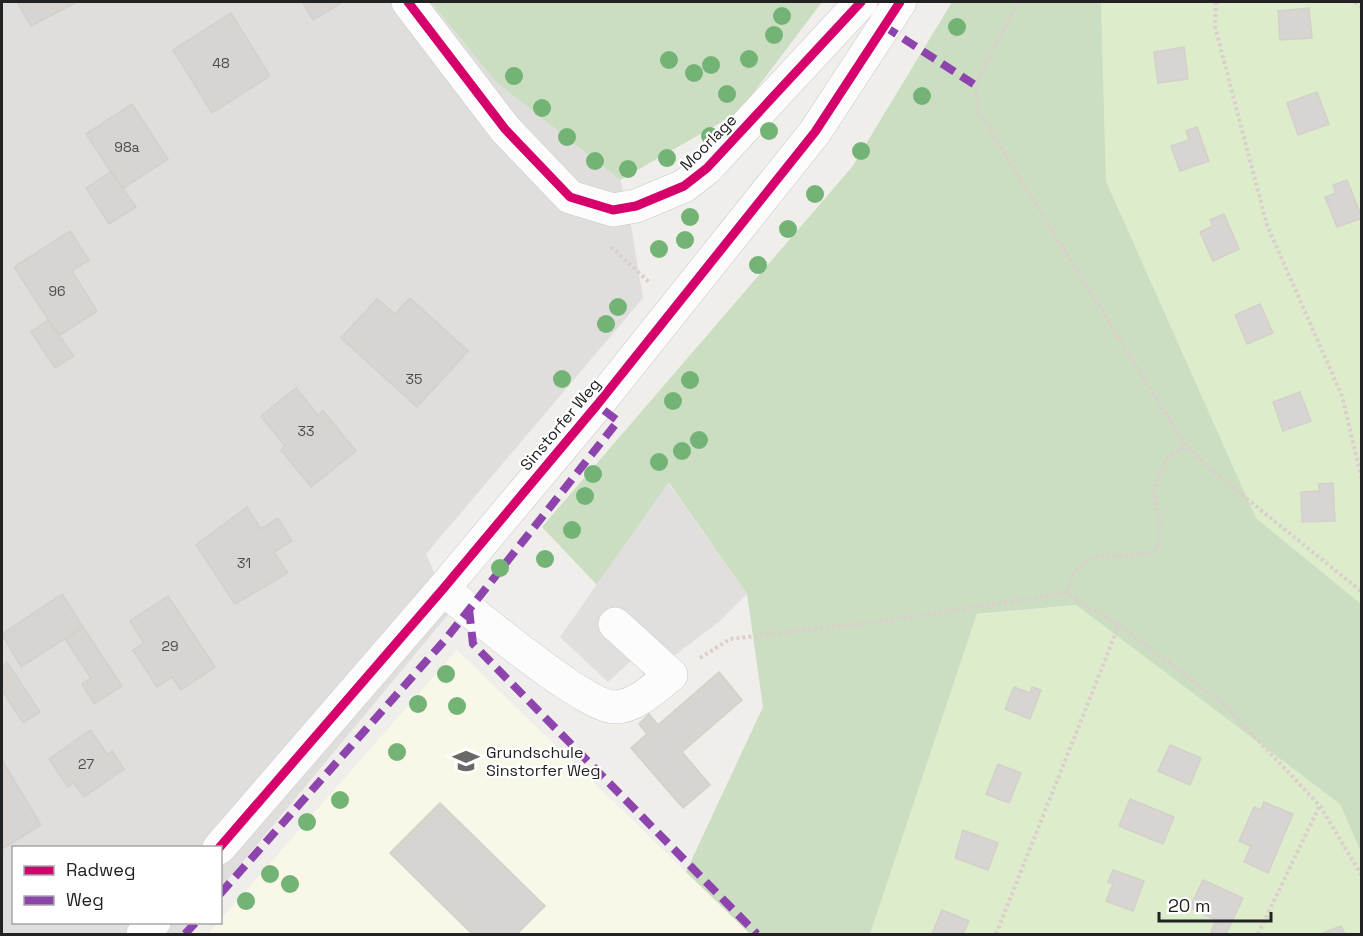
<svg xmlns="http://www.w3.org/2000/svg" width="1363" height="936" viewBox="0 0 1363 936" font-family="'Space Grotesk',sans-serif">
<rect width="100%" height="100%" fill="#f0eeeb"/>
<!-- residential -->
<path fill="#dfdedc" d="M2,2h429l65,80 124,98 8,27 15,91 -217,256 25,57 -230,277 -1,-40h-206v74l178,1 -10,11h-180z"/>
<!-- education -->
<path fill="#f8f7e8" d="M457,650l293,284h-542z"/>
<!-- grass -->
<g fill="#ddeccb">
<path d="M1101,2h260v602l-105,-86 -150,-337z"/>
<path d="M1076,605l264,199 21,48v82h-491l107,-319z"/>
</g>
<!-- forest -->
<g fill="#cbdec1">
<path d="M431,2h391l-83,110 -119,68 -124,-98z"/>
<path d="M952,2h149l5,179 150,337 105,86v248l-21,-48 -264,-199 -99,9 -107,320h-120l-64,-62 77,-165 -16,-113 -78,-111 -72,102 -55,-58 310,-360z"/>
</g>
<!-- parking -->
<path fill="#e0dfde" d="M668,483l79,111 -27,27 -74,56 -14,-17 -24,22 -48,-45z"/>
<!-- building -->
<g fill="#d7d4d2" stroke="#d3d0cc" stroke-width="1.5">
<path d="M17,2h57l1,1 -44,23z"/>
<path d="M302,2h38l1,1 -28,17z"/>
<path d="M1309,8l3,30 -32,2 -2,-29z"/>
<path d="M231,13l39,63 -58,37 -39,-63z"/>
<path d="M1184,47l4,32 -30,4 -4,-31z"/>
<path d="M1317,92l12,32 -31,11 -11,-32z"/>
<path d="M132,104l36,55 -46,30 -36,-55z"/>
<path d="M1197,127l12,34 -29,10 -9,-25 18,-6 -3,-9z"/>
<path d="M111,172l25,35 -27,17 -23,-36z"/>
<path d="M1347,180l15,38 -25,9 -12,-30 11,-4 -3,-8z"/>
<path d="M1224,214l15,35 -26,12 -13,-29 13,-6 -3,-6z"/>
<path d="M70,231l19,29 -17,11 25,40 -38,25 -45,-69z"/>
<path d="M410,298l58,53 -51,56 -76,-69 36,-39 18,15z"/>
<path d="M1260,304l13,29 -26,11 -12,-29z"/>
<path d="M48,320l26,36 -19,12 -24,-36z"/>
<path d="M296,388l22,27 5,-4 33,40 -45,36 -30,-37 4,-4 -24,-30z"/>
<path d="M1300,392l11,29 -28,10 -10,-29z"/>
<path d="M1333,483l2,38 -33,1 -1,-30 18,-1v-7z"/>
<path d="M247,507l14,22 17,-11 14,23 -18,11 14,21 -53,31 -39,-59z"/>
<path d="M62,594l21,33 -62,40 -19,-33z"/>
<path d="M168,596l47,71 -34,23 -9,-13 -15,10 -24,-37 11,-7 -14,-22z"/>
<path d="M83,627l39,59 -28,18 -12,-20 9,-6 -26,-39z"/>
<path d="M7,662l33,50 -17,11 -21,-33v-24z"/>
<path d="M719,672l23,28 -60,52 28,33 -27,23 -52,-60 16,-14 -8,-10 10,-10 9,11z"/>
<path d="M1014,687l16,6 2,-6 9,3 -11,29 -25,-10z"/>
<path d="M90,730l18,25 4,-4 12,18 -40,28 -10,-14 -6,4 -19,-28z"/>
<path d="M1170,745l31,13 -11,27 -32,-14z"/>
<path d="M2,760l39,65 -39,24z"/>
<path d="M998,764l23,9 -12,30 -23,-9z"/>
<path d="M1130,799l44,18 -11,27 -44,-18z"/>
<path d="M1264,802l29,12 -25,59 -24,-11 7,-16 -12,-5 15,-34 7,3z"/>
<path d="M440,803l105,103 -28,28h-45l-82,-81z"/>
<path d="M963,830l35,13 -10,27 -33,-12z"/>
<path d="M1113,870l31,11 -11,30 -27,-10 7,-17 -5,-2z"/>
<path d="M1203,880l40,18 -17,36 -15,-2 5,-12 -26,-12z"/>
<path d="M942,910l27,11 -6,13h-31z"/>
<path d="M1341,926l4,8h-25z"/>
</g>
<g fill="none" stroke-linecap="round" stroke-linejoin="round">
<!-- minor casing -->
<g stroke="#c9c8c7" stroke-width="34">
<g id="minor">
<path d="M408,2l97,127 65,68 43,13 23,-4 48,-20 23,-18 154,-166"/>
<path d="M443,589c28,22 144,120 173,118 21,-1 39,-20 55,-32l-56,-51"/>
<path d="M219,848l224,-259 154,-184 218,-273 85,-130"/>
<path d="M143,934l11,-12"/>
</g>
</g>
<!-- path -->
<g stroke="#dccecd" stroke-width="4" stroke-dasharray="3 3" stroke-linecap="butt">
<path d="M1018,2l-43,83 3,26 208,335 23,22 153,124"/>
<path d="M1216,2l-1,25 52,198 75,171 20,84"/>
<path d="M1355,2l7,5"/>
<path d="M611,247l38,35"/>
<path d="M1066,593c4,-8 7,-21 13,-26 22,-22 53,-3 78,-18l3,-21 -6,-35 4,-15 9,-19 19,-13"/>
<path d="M700,658l30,-19 153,-18 183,-28 53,32 105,79 96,102 42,70"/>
<path d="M996,934l123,-309"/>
<path d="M1258,934l61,-127"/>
</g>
<!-- minor -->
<use href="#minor" stroke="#fdfcfc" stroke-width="33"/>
<!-- quiet -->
<g stroke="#8e44ad" stroke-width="8" stroke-dasharray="15 8" stroke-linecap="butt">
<path d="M884,26l91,59"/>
<path d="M469,609l4,35 284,290"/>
<path d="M220,894l225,-254 173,-219 -21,-16"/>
<path d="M185,934l11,-12"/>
</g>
<!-- cycleway casing -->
<g stroke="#fff" stroke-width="13">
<g id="cycleway">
<path d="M408,2l97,127 65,68 43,13 23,-4 48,-20 23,-18 154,-166"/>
<path d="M219,848l224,-259 154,-184 218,-273 85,-130"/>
</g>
</g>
<!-- cycleway -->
<use href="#cycleway" stroke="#d6006c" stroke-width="9"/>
</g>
<!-- trees -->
<g fill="#73b476">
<circle cx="782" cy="16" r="9"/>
<circle cx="957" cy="27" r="9"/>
<circle cx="774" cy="35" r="9"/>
<circle cx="749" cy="59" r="9"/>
<circle cx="669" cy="60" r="9"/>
<circle cx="711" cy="65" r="9"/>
<circle cx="694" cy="73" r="9"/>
<circle cx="514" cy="76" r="9"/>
<circle cx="727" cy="94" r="9"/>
<circle cx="922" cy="96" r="9"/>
<circle cx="542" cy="108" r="9"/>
<circle cx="769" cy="131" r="9"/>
<circle cx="710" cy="136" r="9"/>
<circle cx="567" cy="137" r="9"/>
<circle cx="861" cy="151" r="9"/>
<circle cx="667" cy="158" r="9"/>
<circle cx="595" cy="161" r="9"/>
<circle cx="628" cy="169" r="9"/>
<circle cx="815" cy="194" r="9"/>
<circle cx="690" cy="217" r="9"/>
<circle cx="788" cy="229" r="9"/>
<circle cx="685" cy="240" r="9"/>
<circle cx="659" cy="249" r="9"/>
<circle cx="758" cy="265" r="9"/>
<circle cx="618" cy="307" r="9"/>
<circle cx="606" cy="324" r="9"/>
<circle cx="562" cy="379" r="9"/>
<circle cx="690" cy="380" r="9"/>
<circle cx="673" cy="401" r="9"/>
<circle cx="699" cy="440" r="9"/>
<circle cx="682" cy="451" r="9"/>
<circle cx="659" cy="462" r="9"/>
<circle cx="593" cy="474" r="9"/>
<circle cx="585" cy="496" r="9"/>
<circle cx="572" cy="530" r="9"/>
<circle cx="545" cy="559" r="9"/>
<circle cx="500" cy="568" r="9"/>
<circle cx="446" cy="674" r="9"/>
<circle cx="418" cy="704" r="9"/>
<circle cx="457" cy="706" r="9"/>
<circle cx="397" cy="752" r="9"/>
<circle cx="340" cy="800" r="9"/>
<circle cx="307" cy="822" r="9"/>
<circle cx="270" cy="874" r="9"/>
<circle cx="290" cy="884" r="9"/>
<circle cx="246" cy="901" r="9"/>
</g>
<!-- icons -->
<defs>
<g id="school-bare" transform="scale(2.07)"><path d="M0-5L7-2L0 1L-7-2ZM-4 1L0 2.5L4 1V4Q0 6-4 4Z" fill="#6a6968" stroke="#fff" stroke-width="2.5" paint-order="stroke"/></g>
</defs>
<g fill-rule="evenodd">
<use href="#school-bare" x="466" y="761"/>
</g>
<g text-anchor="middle" stroke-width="4.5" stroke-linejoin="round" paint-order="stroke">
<!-- number labels -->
<g font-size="14" fill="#4f4e4e">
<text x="221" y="68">48</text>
<text x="127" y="152">98a</text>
<text x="57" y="296">96</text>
<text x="414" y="384">35</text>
<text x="306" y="436">33</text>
<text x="244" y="568">31</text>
<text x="170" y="651">29</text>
<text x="86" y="769">27</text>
</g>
<!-- street labels -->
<g font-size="16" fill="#222" stroke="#fff">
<text transform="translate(708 142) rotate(-45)" y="6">Moorlage</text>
<text transform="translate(560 424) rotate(-50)" y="6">Sinstorfer Weg</text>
</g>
<!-- poi labels -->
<g font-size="16" fill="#222" stroke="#fff" text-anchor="start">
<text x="486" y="758">Grundschule<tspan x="486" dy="18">Sinstorfer Weg</tspan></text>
</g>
</g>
<!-- border -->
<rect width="1363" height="936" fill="none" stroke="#222222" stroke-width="6"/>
<!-- legend -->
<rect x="12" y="846" width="210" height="78" fill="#ffffff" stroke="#a7a7a7" stroke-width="1.5"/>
<rect x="24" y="866" width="30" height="9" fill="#d6006c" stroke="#a7a7a7" stroke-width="1.5"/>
<text x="66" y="876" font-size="18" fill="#222222">Radweg</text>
<rect x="24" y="896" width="30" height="9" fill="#8e44ad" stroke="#a7a7a7" stroke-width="1.5"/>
<text x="66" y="906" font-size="18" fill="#222222">Weg</text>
<!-- scale -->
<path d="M1159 912v9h112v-9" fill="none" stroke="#222222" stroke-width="3"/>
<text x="1168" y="912" font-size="18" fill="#222222" stroke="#ffffff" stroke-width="4.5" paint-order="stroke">20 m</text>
</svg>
